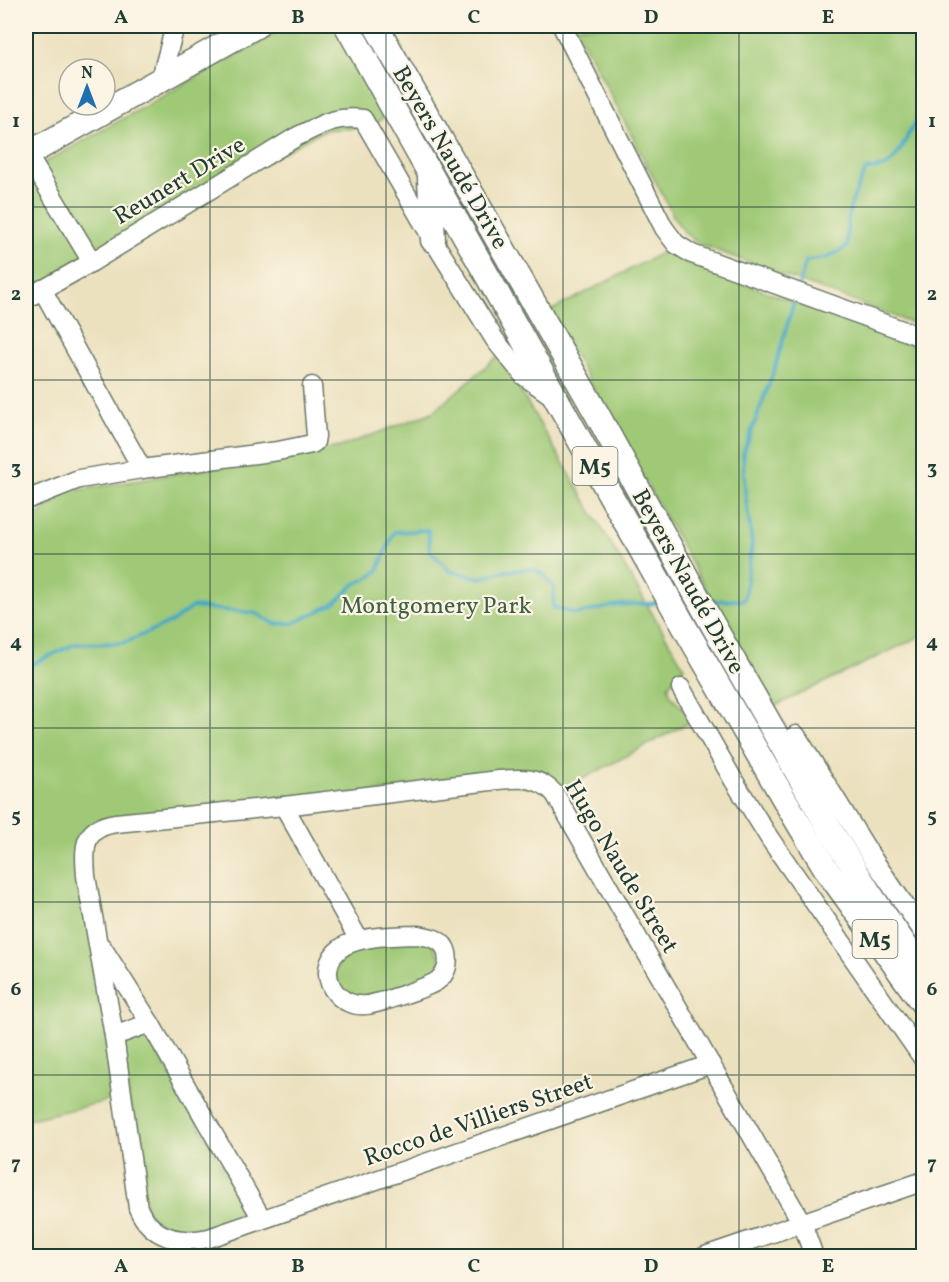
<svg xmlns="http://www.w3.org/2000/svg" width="949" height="1282" viewBox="0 0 949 1282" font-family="Vollkorn,serif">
<rect width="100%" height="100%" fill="#fcf5e5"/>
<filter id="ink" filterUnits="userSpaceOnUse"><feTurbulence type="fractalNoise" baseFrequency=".0167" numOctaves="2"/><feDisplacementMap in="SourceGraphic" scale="12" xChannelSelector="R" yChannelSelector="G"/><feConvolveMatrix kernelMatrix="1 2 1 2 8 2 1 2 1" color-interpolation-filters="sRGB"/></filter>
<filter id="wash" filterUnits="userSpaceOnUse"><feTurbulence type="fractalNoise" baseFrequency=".008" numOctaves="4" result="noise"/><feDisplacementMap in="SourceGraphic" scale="24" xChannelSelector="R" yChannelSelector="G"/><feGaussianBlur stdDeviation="1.35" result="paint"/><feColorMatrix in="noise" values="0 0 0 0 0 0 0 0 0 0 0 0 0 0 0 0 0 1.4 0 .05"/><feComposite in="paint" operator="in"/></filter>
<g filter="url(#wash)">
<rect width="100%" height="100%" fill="#ece1bf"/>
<!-- green -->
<g fill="#9fc976" stroke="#5f8355" stroke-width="1.5">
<path d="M288,26h54l44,89 -14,12 -48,3 -298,164v-121z"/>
<path d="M575,26h348v301l-224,-83 -13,-10 -10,-13z"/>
<path d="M665,251l20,11 238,87v286l-148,71 -72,-122 -153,-273z"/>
<path d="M499,355l185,312 -16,19 3,10 23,24 -130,69 -43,-13 -408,45 -29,30 32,248 -90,21v-595l42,-33 272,-45 93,-35z"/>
<path d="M411,940l22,3 8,17 -2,8 -11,8 -28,11 -37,11 -20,-4 -9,-22 10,-17 16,-7z"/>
<path d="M145,1034l5,5 92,162 1,7c-19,21 -54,35 -80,18 -6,-4 -12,-11 -17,-16l-25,-167z"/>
</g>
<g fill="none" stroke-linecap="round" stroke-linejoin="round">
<!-- stream -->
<g stroke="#41a8c1" stroke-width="4">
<path d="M798,288l8,-27 21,-3 20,-11c-1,-35 4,-46 19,-77 7,-1 18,-2 23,-6 16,-13 20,-41 35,-50"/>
<path d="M709,601l35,-1 8,-57 -7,-52 -2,-37 31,-83 21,-73"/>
<path d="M26,667l49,-23 49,-1 48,-21 20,-15 63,6 20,11 19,-1 40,-19 21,-20 17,-8 6,-6 16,-38 34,-2 2,21 20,20 31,7 24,-7 28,-2 11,6 10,13 -1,19 23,7 43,-9 44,-2"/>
</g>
</g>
</g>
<g filter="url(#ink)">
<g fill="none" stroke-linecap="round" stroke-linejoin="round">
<!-- minor casing -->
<g stroke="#677665" stroke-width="21">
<g id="minor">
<path d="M562,26l102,202 12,16 16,10 232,84"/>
<path d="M161,78l14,-52"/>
<path d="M27,154l65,108"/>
<path d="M42,289l100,180 136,-18 34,-7 3,-2 1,-6 -4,-50"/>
<path d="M26,299l66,-37 204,-125c25,-12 39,-22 67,-18l70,121 62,100 29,36 28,20"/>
<path d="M26,500l53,-21 63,-10"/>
<path d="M681,688l53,93 36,58 154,221"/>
<path d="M796,735l77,124 51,74"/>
<path d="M284,806l75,134"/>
<path d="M418,935c12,2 26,4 29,18 2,10 0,21 -10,28 -9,6 -48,19 -61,22 -39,13 -65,-33 -35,-55 18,-13 56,-12 77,-13z"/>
<path d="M102,947l48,76 112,196"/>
<path d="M114,1036l36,-13"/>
<path d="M711,1064l-502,174c-30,6 -58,0 -71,-30l-24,-172 -28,-160c-2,-29 -4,-48 30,-53l168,-17 215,-26c22,-2 40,-4 56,14l247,429 12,33"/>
<path d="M705,1256l219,-75"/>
</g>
</g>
<!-- major casing -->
<g stroke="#677665" stroke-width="27">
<g id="major">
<path d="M347,26l341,607 102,176 38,63 96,133"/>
<path d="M376,26l221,388 112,204 123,215 38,61 54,79"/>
<path d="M26,155l230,-129"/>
<path d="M430,179l3,61"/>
</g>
</g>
<!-- minor -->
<use href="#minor" stroke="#fff" stroke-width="18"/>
<!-- major -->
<use href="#major" stroke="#fff" stroke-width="24"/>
</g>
</g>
<!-- grid -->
<path fill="none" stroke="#1f3d34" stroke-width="1.5" stroke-opacity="0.55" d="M210,26v1230M386,26v1230M563,26v1230M739,26v1230M26,207h898M26,380h898M26,554h898M26,728h898M26,902h898M26,1075h898"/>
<g text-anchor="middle" stroke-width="4.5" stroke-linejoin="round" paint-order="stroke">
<!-- shield labels -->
<g fill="#fcf5e5" stroke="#617469" stroke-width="1.5">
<rect x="572.5" y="447" width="45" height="38" rx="4.5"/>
<rect x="852.5" y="920" width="45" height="38" rx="4.5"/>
</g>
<g font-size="22" font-weight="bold" fill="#1f3d34">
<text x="595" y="474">M5</text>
<text x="875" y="947">M5</text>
</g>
<!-- street labels -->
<g font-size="24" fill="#1f3d34" stroke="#fcf5e5">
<text transform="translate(451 157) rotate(60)" y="8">Beyers Naudé Drive</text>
<text transform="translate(179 180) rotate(-31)" y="8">Reunert Drive</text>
<text transform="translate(689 581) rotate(61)" y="8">Beyers Naudé Drive</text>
<text transform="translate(622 866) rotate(59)" y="8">Hugo Naude Street</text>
<text transform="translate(478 1119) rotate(-19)" y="8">Rocco de Villiers Street</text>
</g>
<!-- park labels -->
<g font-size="24" fill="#3f6044" stroke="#fcf5e5">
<text x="436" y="613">Montgomery Park</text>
</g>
</g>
<!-- margin -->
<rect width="949" height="1282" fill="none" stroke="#fcf5e5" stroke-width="66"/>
<!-- north arrow -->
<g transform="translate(87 87)"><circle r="28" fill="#fcf5e5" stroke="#a4ab9e" stroke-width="1.5"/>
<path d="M0-4.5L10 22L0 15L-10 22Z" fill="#1f6fb2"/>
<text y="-9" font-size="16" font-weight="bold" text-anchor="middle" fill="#1f3d34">N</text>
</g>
<rect x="33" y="33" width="883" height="1216" fill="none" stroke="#1f3d34" stroke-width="2"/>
<g font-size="20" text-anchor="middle" font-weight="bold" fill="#1f3d34">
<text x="121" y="23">A</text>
<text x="298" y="23">B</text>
<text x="474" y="23">C</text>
<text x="651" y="23">D</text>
<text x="828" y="23">E</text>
<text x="16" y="127">1</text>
<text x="932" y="127">1</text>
<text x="16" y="300">2</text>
<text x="932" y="300">2</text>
<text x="16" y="474">3</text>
<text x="932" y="474">3</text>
<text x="16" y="648">4</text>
<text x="932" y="648">4</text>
<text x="16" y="822">5</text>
<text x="932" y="822">5</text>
<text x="16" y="995">6</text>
<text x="932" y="995">6</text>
<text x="16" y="1169">7</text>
<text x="932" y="1169">7</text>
<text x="121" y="1272">A</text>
<text x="298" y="1272">B</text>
<text x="474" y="1272">C</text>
<text x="651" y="1272">D</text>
<text x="828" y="1272">E</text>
</g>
</svg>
